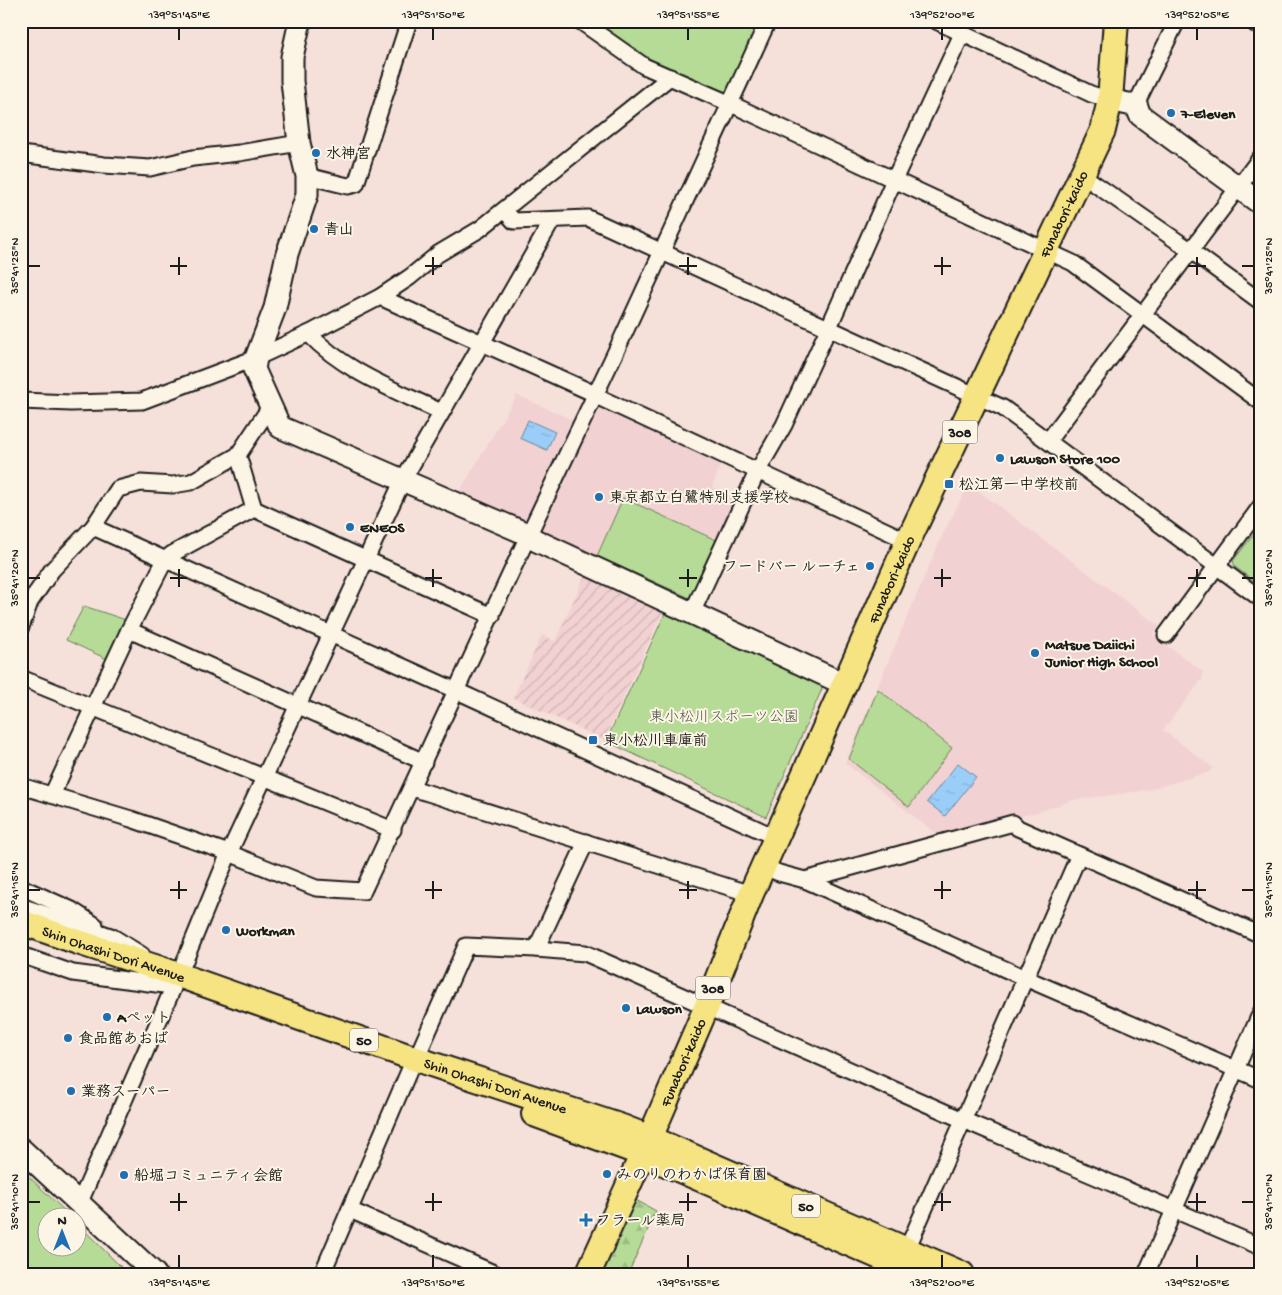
<svg xmlns="http://www.w3.org/2000/svg" width="1282" height="1295" viewBox="0 0 1282 1295" font-family="'Gochi Hand','Klee One',sans-serif">
<defs>
<pattern id="industrial-furrows" width="10" height="10" patternUnits="userSpaceOnUse" patternTransform="scale(1.25)"><rect width="10" height="10" fill="#f2d1d2"/><path d="M-1 1l2-2M0 10L10 0M9 11l2-2" fill="none" stroke="#cfb3b4"/></pattern>
<pattern id="forest-firs" width="22" height="20" patternUnits="userSpaceOnUse" patternTransform="scale(1.25)"><rect width="22" height="20" fill="#b6db96"/><path d="M5 1l3.5 6h-7zM16 11l3.5 6h-7z" fill="#9cbb81"/></pattern>
<pattern id="water-ripples" width="26" height="14" patternUnits="userSpaceOnUse" patternTransform="scale(1.25)"><rect width="26" height="14" fill="#9acef8"/><path d="M2 4q2-2 4 0t4 0M15 11q2-2 4 0t4 0" fill="none" stroke="#84b0d4"/></pattern>
</defs>
<rect width="100%" height="100%" fill="#f6e0da"/>
<filter id="ink" filterUnits="userSpaceOnUse"><feTurbulence type="fractalNoise" baseFrequency=".02" numOctaves="2"/><feDisplacementMap in="SourceGraphic" scale="10" xChannelSelector="R" yChannelSelector="G"/><feConvolveMatrix kernelMatrix="1 2 1 2 8 2 1 2 1" color-interpolation-filters="sRGB"/></filter>
<g filter="url(#ink)">
<!-- built -->
<g fill="#f2d1d2">
<path d="M517,395l69,31 9,-17 10,-2 117,54 -10,26 27,13 -49,100 -148,-65 -2,-5 -17,-9 -65,-27z"/>
<path d="M969,484l190,142 -6,9 49,36 1,7 -40,52 49,37 -2,5 -62,18 -75,10 -35,12 -100,23 -93,-72 96,-225z"/>
</g>
<!-- industrial -->
<path fill="url(#industrial-furrows)" d="M587,571l78,36 -61,133 -91,-42 29,-63 13,6z"/>
<!-- green -->
<g fill="#b6db96" stroke="#697c59">
<path d="M592,21h169l-32,68 -7,4 -44,-19 -44,-24z"/>
<path d="M623,498l93,42 -26,58 -93,-42z"/>
<path d="M1261,525v61l-26,-19 -2,-6z"/>
<path d="M84,606l42,14 -19,39 -41,-19z"/>
<path d="M668,607l150,72 4,10 -56,128 -160,-76z"/>
<path d="M878,689l74,59 -43,59 -60,-48z"/>
<path d="M21,1169l50,48 -23,1v30h30v-24l50,50h-107z"/>
</g>
<!-- forest -->
<path fill="url(#forest-firs)" stroke="#697c59" d="M634,1199l22,12 -28,63h-26z"/>
<!-- water -->
<g fill="url(#water-ripples)" stroke="#6887a0">
<path d="M528,420l27,12 -8,18 -27,-12z"/>
<path d="M958,763l18,14 -31,39 -18,-14z"/>
</g>
<g fill="none" stroke-linecap="round" stroke-linejoin="round">
<!-- street casing -->
<g stroke="#1c1c1c" stroke-width="19">
<g id="street">
<path d="M580,21l64,45 87,38 342,159 188,139"/>
<path d="M936,21l155,73 19,6"/>
<path d="M1251,21l10,7"/>
<path d="M1136,104l41,-83"/>
<path d="M21,154l83,11 46,3 43,-10 46,-5 60,-10"/>
<path d="M1082,175l108,75 71,52"/>
<path d="M307,176l41,10 8,-2 53,-163"/>
<path d="M504,210l10,11 74,-3 415,190 258,191"/>
<path d="M380,297l215,97 3,3 310,144"/>
<path d="M309,334c35,37 86,56 132,78"/>
<path d="M21,401l50,2 71,-2 114,-43 58,-27 66,-34 30,-20 28,-23 42,-25 190,-152"/>
<path d="M1048,441l213,-284"/>
<path d="M238,455l16,54"/>
<path d="M93,527l364,164 320,147"/>
<path d="M692,613l65,-141 27,-47 45,-98 65,-147 68,-146"/>
<path d="M21,627l9,-25 22,-32 41,-43 25,-38 23,-6 32,2 18,-3 47,-27 32,-48"/>
<path d="M129,630l295,132"/>
<path d="M1166,635l95,-129"/>
<path d="M21,678l372,152"/>
<path d="M21,786l110,33 98,34 87,35 47,3 165,-355 90,-189 150,-326"/>
<path d="M412,788l339,106"/>
<path d="M52,795l77,-165 36,-70 7,-6 82,-45 238,107"/>
<path d="M764,867l15,6 26,7 220,98 236,102"/>
<path d="M805,880l208,-57 5,5 243,107"/>
<path d="M21,887l51,23 23,15"/>
<path d="M21,906l90,30 31,19"/>
<path d="M536,949l50,-107"/>
<path d="M21,955l52,18 91,12"/>
<path d="M179,975l50,-122 174,-373 149,-259"/>
<path d="M416,1059l50,-113 70,3 49,4 378,167 298,127"/>
<path d="M80,1202l93,-214"/>
<path d="M350,1210l146,64"/>
<path d="M904,1256l175,-401"/>
<path d="M322,1274l87,-203"/>
<path d="M1146,1274l115,-262"/>
</g>
</g>
<!-- secondary casing -->
<g stroke="#1c1c1c" stroke-width="25">
<g id="secondary">
<path d="M300,21l-8,36v24l7,62 8,33v19l-20,59 -12,54 -19,50 -2,11 26,58 240,104 17,10 307,143"/>
<path d="M1110,100l18,4h8l4,11 121,89"/>
<path d="M21,1149l134,125"/>
</g>
</g>
<!-- primary casing -->
<g stroke="#1c1c1c" stroke-width="28">
<g id="primary">
<path id="s1" d="M21,922l57,20 89,29 249,88 206,68 28,11 312,136"/>
<path d="M534,1114l109,40 276,120"/>
<path id="s2" d="M588,1274l62,-136 56,-130 45,-114 157,-353 195,-411 7,-30 6,-79"/>
</g>
</g>
<!-- street -->
<use href="#street" stroke="#fcf5e5" stroke-width="15"/>
<!-- secondary -->
<use href="#secondary" stroke="#fcf5e5" stroke-width="21"/>
<!-- primary -->
<use href="#primary" stroke="#f6e381" stroke-width="24"/>
</g>
</g>
<!-- ticks -->
<path fill="none" stroke="#1c1c1c" stroke-width="2" d="M179,28v12M433,28v12M688,28v12M942,28v12M1197,28v12M179,257v18M433,257v18M688,257v18M942,257v18M1197,257v18M28,266h12M170,266h17M425,266h17M679,266h18M934,266h17M1188,266h18M1242,266h12M179,569v18M433,569v18M688,569v18M942,569v18M1197,569v18M28,578h12M170,578h17M425,578h17M679,578h18M934,578h17M1188,578h18M1242,578h12M179,881v18M433,881v18M688,881v18M942,881v18M1197,881v18M28,890h12M170,890h17M425,890h17M679,890h18M934,890h17M1188,890h18M1242,890h12M179,1193v18M433,1193v18M688,1193v18M942,1193v18M1197,1193v18M28,1202h12M170,1202h17M425,1202h17M679,1202h18M934,1202h17M1188,1202h18M1242,1202h12M179,1255v13M433,1255v13M688,1255v13M942,1255v13M1197,1255v13"/>
<!-- markers -->
<g fill="#1f6fb2" stroke="#fcf5e5" stroke-width="2">
<circle cx="1171" cy="113" r="5"/>
<circle cx="316" cy="153" r="5"/>
<circle cx="314" cy="229" r="5"/>
<circle cx="1000" cy="458" r="5"/>
<rect x="944" y="479" width="10" height="10" rx="2.5"/>
<circle cx="599" cy="497" r="5"/>
<circle cx="350" cy="527" r="5"/>
<circle cx="870" cy="566" r="5"/>
<circle cx="1035" cy="653" r="5"/>
<rect x="588" y="735" width="10" height="10" rx="2.5"/>
<circle cx="226" cy="930" r="5"/>
<circle cx="626" cy="1008" r="5"/>
<circle cx="107" cy="1017" r="5"/>
<circle cx="68" cy="1038" r="5"/>
<circle cx="71" cy="1091" r="5"/>
<circle cx="607" cy="1174" r="5"/>
<circle cx="124" cy="1175" r="5"/>
<path d="M583.5 1212.5h5v5h5v5h-5v5h-5v-5h-5v-5h5z"/>
</g>
<g text-anchor="middle" stroke-width="4" stroke-linejoin="round" paint-order="stroke">
<!-- shield labels -->
<g fill="#fcf5e5" stroke="#5f5d58" stroke-width="1">
<rect x="942.5" y="420.5" width="35" height="23" rx="4"/>
<rect x="695.5" y="976.5" width="35" height="23" rx="4"/>
<rect x="350" y="1028.5" width="28" height="23" rx="4"/>
<rect x="792" y="1194.5" width="28" height="23" rx="4"/>
</g>
<g font-size="14" font-weight="bold" fill="#1c1c1c">
<text x="960" y="437">308</text>
<text x="713" y="993">308</text>
<text x="364" y="1045">50</text>
<text x="806" y="1211">50</text>
</g>
<!-- poi labels -->
<g font-size="15" font-weight="bold" fill="#1c1c1c" stroke="#fcf5e5" text-anchor="start">
<text x="1181" y="118">7-Eleven</text>
<text x="326" y="158">水神宮</text>
<text x="324" y="234">青山</text>
<text x="1010" y="463">Lawson Store 100</text>
<text x="959" y="489">松江第一中学校前</text>
<text x="609" y="502">東京都立白鷺特別支援学校</text>
<text x="360" y="532">ENEOS</text>
<text x="860" y="571" text-anchor="end">フードバー ルーチェ</text>
<text x="1045" y="649">Matsue Daiichi<tspan x="1045" dy="17">Junior High School</tspan></text>
<text x="603" y="745">東小松川車庫前</text>
<text x="236" y="935">Workman</text>
<text x="636" y="1013">Lawson</text>
<text x="117" y="1022">Aペット</text>
<text x="78" y="1043">食品館あおば</text>
<text x="81" y="1096">業務スーパー</text>
<text x="617" y="1179">みのりのわかば保育園</text>
<text x="134" y="1180">船堀コミュニティ会館</text>
<text x="596" y="1225">フラール薬局</text>
</g>
<!-- street labels -->
<g font-size="15" fill="#1c1c1c" stroke="#fcf5e5">
<text dy="5" stroke="none"><textPath href="#s2" startOffset="1162">Funabori-kaido</textPath></text>
<text dy="5" stroke="none"><textPath href="#s2" startOffset="758">Funabori-kaido</textPath></text>
<text dy="5" stroke="none"><textPath href="#s1" startOffset="98">Shin Ohashi Dori Avenue</textPath></text>
<text dy="5" stroke="none"><textPath href="#s2" startOffset="232">Funabori-kaido</textPath></text>
<text dy="5" stroke="none"><textPath href="#s1" startOffset="502">Shin Ohashi Dori Avenue</textPath></text>
</g>
<!-- park labels -->
<g font-size="15" fill="#4a5541" stroke="#fcf5e5">
<text x="724" y="721">東小松川スポーツ公園</text>
</g>
</g>
<!-- margin -->
<rect width="1282" height="1295" fill="none" stroke="#fcf5e5" stroke-width="55"/>
<!-- north arrow -->
<g transform="translate(62 1232)"><circle r="24" fill="#fcf5e5" stroke="#a29e95"/>
<path d="M0-4L9 19L0 12L-9 19Z" fill="#1f6fb2"/>
<text y="-8" font-size="14" font-weight="bold" text-anchor="middle" fill="#1c1c1c">N</text>
</g>
<rect x="28" y="28" width="1226" height="1240" fill="none" stroke="#1c1c1c" stroke-width="2"/>
<g font-size="12" text-anchor="middle" fill="#1c1c1c">
<text x="179" y="18">139°51'45"E</text>
<text x="433" y="18">139°51'50"E</text>
<text x="688" y="18">139°51'55"E</text>
<text x="942" y="18">139°52'00"E</text>
<text x="1197" y="18">139°52'05"E</text>
<text transform="translate(14 266) rotate(-90)" y="4">35°41'25"N</text>
<text transform="translate(1268 266) rotate(-90)" y="4">35°41'25"N</text>
<text transform="translate(14 578) rotate(-90)" y="4">35°41'20"N</text>
<text transform="translate(1268 578) rotate(-90)" y="4">35°41'20"N</text>
<text transform="translate(14 890) rotate(-90)" y="4">35°41'15"N</text>
<text transform="translate(1268 890) rotate(-90)" y="4">35°41'15"N</text>
<text transform="translate(14 1202) rotate(-90)" y="4">35°41'10"N</text>
<text transform="translate(1268 1202) rotate(-90)" y="4">35°41'10"N</text>
<text x="179" y="1286">139°51'45"E</text>
<text x="433" y="1286">139°51'50"E</text>
<text x="688" y="1286">139°51'55"E</text>
<text x="942" y="1286">139°52'00"E</text>
<text x="1197" y="1286">139°52'05"E</text>
</g>
</svg>
